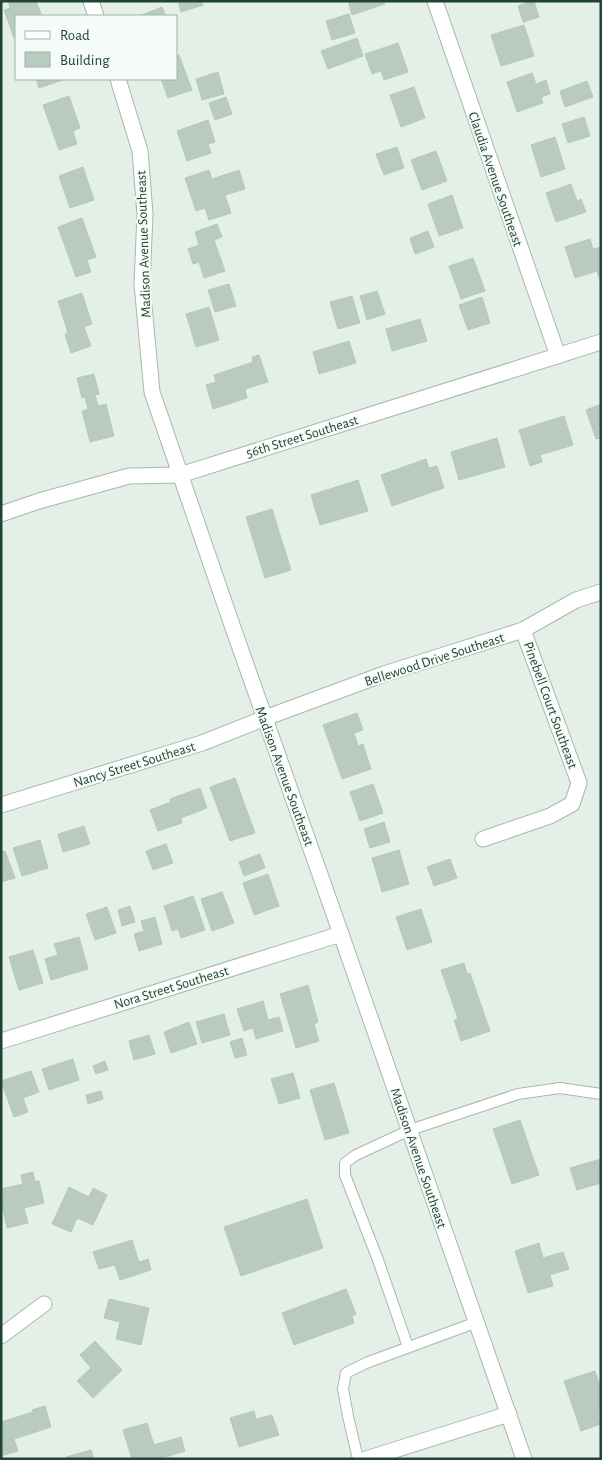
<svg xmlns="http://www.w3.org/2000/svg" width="602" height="1460" viewBox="0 0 602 1460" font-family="'Alegreya Sans',sans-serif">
<rect width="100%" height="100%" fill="#e4efe8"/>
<!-- building -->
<g fill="#b9cac1" stroke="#b6c9be">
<path d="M8,1h28l5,13 -7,2h-18v21l-2,1 -10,-28 6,-2z"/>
<path d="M178,1h24l1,4 -22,7z"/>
<path d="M348,1h36l1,3 -33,11z"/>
<path d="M531,1h3l5,16 -16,5 -5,-16z"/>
<path d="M162,7l4,9h-27z"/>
<path d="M349,14l6,19 -23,7 -6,-19z"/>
<path d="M524,25l10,31 -33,10 -10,-31z"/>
<path d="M357,38l6,18 -35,13 -7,-18z"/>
<path d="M398,43l10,29 -24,8 -3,-9 -9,3 -7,-20z"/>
<path d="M179,55l13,35 -24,8 -7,-19h15v-23z"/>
<path d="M218,72l6,22 -22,6 -6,-21z"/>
<path d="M532,73l4,11 10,-4 4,14 -9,3 2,6 -26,9 -10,-30z"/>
<path d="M36,79h26l1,1 -24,8z"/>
<path d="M587,81l6,16 -28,10 -5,-16z"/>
<path d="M414,87l11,31 -24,9 -11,-32z"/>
<path d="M69,96l11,32 -7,3 4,13 -18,6 -16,-45z"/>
<path d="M226,97l6,17 -17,6 -6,-17z"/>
<path d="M584,117l6,19 -22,7 -6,-19z"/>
<path d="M208,120l7,22 -7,2 3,9 -24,8 -10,-30z"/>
<path d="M555,137l10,32 -24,8 -10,-32z"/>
<path d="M397,147l7,21 -20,7 -8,-21z"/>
<path d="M436,151l11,30 -25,9 -11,-30z"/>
<path d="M83,167l11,33 -24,8 -11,-32z"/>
<path d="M209,170l3,9 27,-9 6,19 -20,6 6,18 -22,7 -4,-12 -9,3 -11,-33z"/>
<path d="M571,184l6,17 4,-2 5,13 -30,10 -10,-29z"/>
<path d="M452,195l11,33 -24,8 -11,-32z"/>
<path d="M82,218l14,39 -9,3 4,12 -15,5 -18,-50z"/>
<path d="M217,224l5,13 -8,3 11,31 -21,7 -5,-16 -6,2 -5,-15 11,-4 -4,-13z"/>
<path d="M428,231l6,16 -19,7 -5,-16z"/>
<path d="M590,239l3,10 8,-2v37l-4,-13 -22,7 -10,-31z"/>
<path d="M473,258l12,33 -24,8 -12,-33z"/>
<path d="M229,284l7,22 -21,6 -7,-22z"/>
<path d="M377,291l8,23 -18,6 -7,-24z"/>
<path d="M82,293l10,31 -8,3 7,19 -20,7 -6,-19 3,-1 -10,-32z"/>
<path d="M352,296l8,27 -22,6 -8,-27z"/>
<path d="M482,297l8,26 -22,7 -9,-25z"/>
<path d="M209,307l10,33 -23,7 -10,-33z"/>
<path d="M420,319l7,22 -35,10 -6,-22z"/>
<path d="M349,341l7,22 -37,11 -6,-22z"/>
<path d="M259,355l9,27 -23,7 2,9 -34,11 -7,-24 10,-3 -2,-7 39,-13 -1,-5z"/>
<path d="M94,374l5,20 -4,1 3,11 8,-2 8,32 -24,6 -8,-31 6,-2 -3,-12 -3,1 -5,-20z"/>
<path d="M601,404v34l-5,1 -10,-29z"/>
<path d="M564,416l9,29 -33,10 2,7 -12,4 -11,-36z"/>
<path d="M497,438l8,29 -46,13 -8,-28z"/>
<path d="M426,459l3,9 8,-2 7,22 -52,18 -11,-31z"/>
<path d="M358,480l10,31 -48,14 -9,-30z"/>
<path d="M272,509l19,61 -26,8 -19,-61z"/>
<path d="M357,713l6,17 -9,3 4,13 5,-2 8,25 -29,10 -19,-54z"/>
<path d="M235,778l20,55 -25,8 -20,-54z"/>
<path d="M373,784l10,29 -23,8 -10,-29z"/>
<path d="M200,788l7,20 -26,10 1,5 -24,8 -8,-21 21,-8 -1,-3z"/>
<path d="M384,822l6,20 -20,6 -6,-19z"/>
<path d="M84,826l6,18 -27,8 -5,-18z"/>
<path d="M40,840l8,28 -26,8 -9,-28z"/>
<path d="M166,844l7,19 -20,7 -7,-19z"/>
<path d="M399,850l10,34 -27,8 -10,-34z"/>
<path d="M5,851l10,27 -14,4v-30z"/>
<path d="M260,854l5,14 -21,8 -5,-14z"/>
<path d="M450,859l7,19 -23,8 -7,-19z"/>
<path d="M268,874l11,32 -25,9 -11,-32z"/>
<path d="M222,892l12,31 -22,8 -11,-32z"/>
<path d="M193,896l12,34 -24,8 -3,-9 -6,2 -8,-25z"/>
<path d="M130,906l5,16 -13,4 -4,-16z"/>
<path d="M107,907l9,26 -21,7 -9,-26z"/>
<path d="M421,909l11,33 -25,8 -11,-33z"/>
<path d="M155,917l7,27 -23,7 -5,-17 10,-3 -3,-10z"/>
<path d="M79,937l9,32 -37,11 -6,-21 13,-4 -4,-11z"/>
<path d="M33,950l10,33 -24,7 -10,-33z"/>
<path d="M464,963l3,11 3,-1 20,58 -29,10 -7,-21 4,-1 -17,-49z"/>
<path d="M308,985l10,37 -4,2 5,17 -23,7 -16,-54z"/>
<path d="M263,1001l5,19 11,-3 4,14 -27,8 -3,-11 -9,3 -7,-22z"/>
<path d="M224,1014l6,21 -28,8 -6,-21z"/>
<path d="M189,1022l8,22 -26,9 -7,-21z"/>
<path d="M149,1035l6,19 -21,6 -5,-19z"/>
<path d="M242,1038l5,17 -12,3 -5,-16z"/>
<path d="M73,1059l6,21 -30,10 -7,-21z"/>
<path d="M105,1061l3,9 -12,4 -3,-8z"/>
<path d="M31,1071l8,21 -16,6 5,14 -14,5 -13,-36z"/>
<path d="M293,1073l7,25 -21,6 -8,-25z"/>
<path d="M334,1083l15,50 -24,7 -15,-50z"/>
<path d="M101,1091l2,8 -15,5 -2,-9z"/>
<path d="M520,1120l19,55 -27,9 -19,-55z"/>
<path d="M601,1159v24l-24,7 -7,-22z"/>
<path d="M33,1172l2,9h4l5,22 -20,5 4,15 -21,5 -6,-26v-13l22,-5 -2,-9z"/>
<path d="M69,1187l20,10 4,-9 14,7 -14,30 -16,-7 -6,14 -19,-8z"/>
<path d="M307,1199l16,49 -82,28 -17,-49z"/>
<path d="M132,1240l7,22 9,-3 3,11 -31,10 -5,-15 -16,4 -6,-17z"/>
<path d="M539,1243l4,15 20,-6 6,17 -19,6 3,11 -25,7 -13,-42z"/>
<path d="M346,1289l10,25 -4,2 2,7 -60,22 -12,-32z"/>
<path d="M109,1299l40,9 -8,37 -25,-6 4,-17 -16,-4z"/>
<path d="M95,1341l27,29 -29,28 -16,-17 14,-13 -11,-13z"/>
<path d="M595,1371l6,18v25l-3,1 3,9 -20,7 -17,-50z"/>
<path d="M45,1406l6,21 -37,12 4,12 -17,5v-34l32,-10 -1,-2z"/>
<path d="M254,1411l2,8 16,-4 7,20 -40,12 -9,-29z"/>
<path d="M147,1423l7,22 27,-8 4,14 -26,8h-27l-9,-29z"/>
<path d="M91,1450l3,9h-27l-1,-2z"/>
</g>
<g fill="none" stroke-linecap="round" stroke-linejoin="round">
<!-- service casing -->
<g stroke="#a6b8ae" stroke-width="12">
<g id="service">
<path d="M408,1347l-30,-87 -33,-85v-12l11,-8 54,-25 108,-36 42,-6 41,6"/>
<path d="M358,1459l-10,-43 -5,-27 3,-16 20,-10 111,-41"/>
</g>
</g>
<!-- minor casing -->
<g stroke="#a6b8ae" stroke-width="17">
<g id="minor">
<path d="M435,1l123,355"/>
<path d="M1,514l38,-13 90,-25 51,-1 421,-133"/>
<path d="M1,805l201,-62 63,-25 119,-44 139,-44 53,-30 25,-8"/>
<path d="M483,839l67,-23 22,-12 7,-21 -56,-153"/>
<path d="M1,1041l340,-107"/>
<path d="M1,1336l43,-32"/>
<path d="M366,1459l143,-45"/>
</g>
</g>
<!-- tertiary casing -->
<g stroke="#a6b8ae" stroke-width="17">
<g id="tertiary">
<path d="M91,1l5,15"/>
<path d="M118,79l22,72 5,63 -3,70 10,108 80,233 109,309 183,525"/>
</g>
</g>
<!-- service -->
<use href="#service" stroke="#fff" stroke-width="10"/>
<!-- minor -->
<use href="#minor" stroke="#fff" stroke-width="15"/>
<!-- tertiary -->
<use href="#tertiary" stroke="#fff" stroke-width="15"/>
</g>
<g text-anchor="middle" stroke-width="4" stroke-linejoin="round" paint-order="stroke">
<!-- street labels -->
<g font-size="14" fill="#214334" stroke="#f5fbf7">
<text transform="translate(496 179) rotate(71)" y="5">Claudia Avenue Southeast</text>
<text transform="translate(143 244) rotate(-92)" y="5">Madison Avenue Southeast</text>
<text transform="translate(302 436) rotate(-17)" y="5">56th Street Southeast</text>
<text transform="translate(434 659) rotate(-18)" y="5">Bellewood Drive Southeast</text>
<text transform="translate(551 705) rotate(70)" y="5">Pinebell Court Southeast</text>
<text transform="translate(134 764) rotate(-17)" y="5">Nancy Street Southeast</text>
<text transform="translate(285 776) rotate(70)" y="5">Madison Avenue Southeast</text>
<text transform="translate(171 987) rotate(-17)" y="5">Nora Street Southeast</text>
<text transform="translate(419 1158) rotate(71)" y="5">Madison Avenue Southeast</text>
</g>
</g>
<!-- border -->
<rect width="602" height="1460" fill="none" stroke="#214334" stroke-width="5"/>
<!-- legend -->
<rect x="15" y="15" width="162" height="65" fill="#f5fbf7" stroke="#a0b1a9"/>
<rect x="25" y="31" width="25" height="8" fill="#ffffff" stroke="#a0b1a9"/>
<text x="60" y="40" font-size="15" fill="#214334">Road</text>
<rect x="25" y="52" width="25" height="15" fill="#b9cac1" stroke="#a0b1a9"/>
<text x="60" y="65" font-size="15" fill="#214334">Building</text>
</svg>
